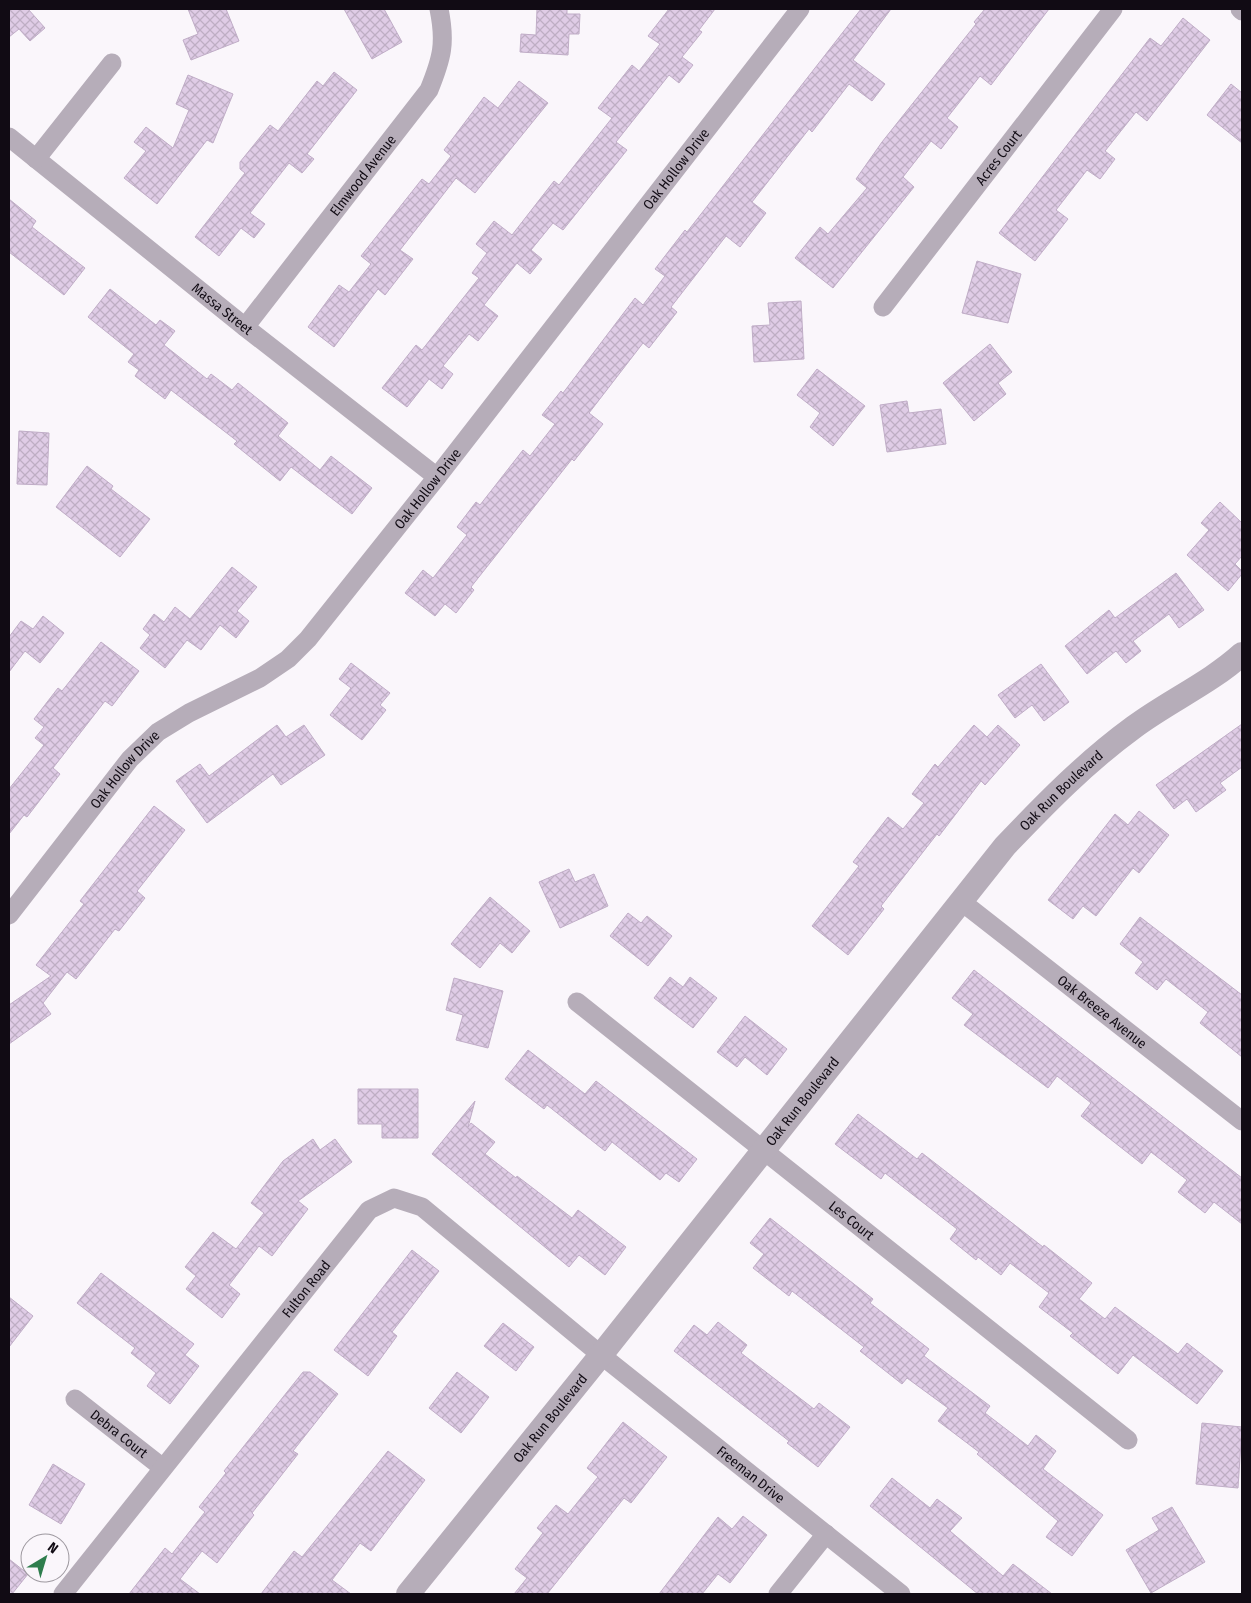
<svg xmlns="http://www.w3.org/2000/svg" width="1251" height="1603" viewBox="0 0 1251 1603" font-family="'Fira Sans Condensed',sans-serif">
<defs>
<pattern id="building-cross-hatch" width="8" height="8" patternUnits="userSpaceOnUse" patternTransform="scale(1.25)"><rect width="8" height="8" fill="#dfcce6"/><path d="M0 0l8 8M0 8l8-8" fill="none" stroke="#beaec4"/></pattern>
</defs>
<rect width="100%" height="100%" fill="#faf6fb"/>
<!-- building -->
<g fill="url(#building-cross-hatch)" stroke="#c0adc7">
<path d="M9,9h19l17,19 -15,13 -11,-12 -10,8z"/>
<path d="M188,9h38l13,32 -48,19 -8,-20 15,-6z"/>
<path d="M344,9h40l18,33 -30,17z"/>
<path d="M537,9h30v5h13l-1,20h-10l-1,21 -48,-3 1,-18 15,1z"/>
<path d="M669,9h46l-16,21 3,2 -20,25 11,8 -14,18 -10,-8 -53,67 11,8 -64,80 -10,-7 -22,27 11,9 -12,15 -13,-11 -33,42 14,11 -20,25 -9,-7 -26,32 10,8 -11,15 -13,-10 -22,28 -25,-19 34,-43 6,5 57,-72 -7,-5 15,-20 -11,-9 18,-23 18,14 42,-54 5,4 53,-67 -14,-10 34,-43 7,6 21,-27 -12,-8z"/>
<path d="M861,9h30l-38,51 32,24 -13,17 -23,-17 -37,48 -3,-3 -57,73 14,11 -26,34 -14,-11 -55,71 6,5 -28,36 -6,-5 -54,70 14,11 -29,37 -2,-2 -101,128 3,3 -18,23 -11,-9 -10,12 -30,-23 18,-23 10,8 34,-43 -10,-8 19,-25 4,3 43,-55 7,6 25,-32 -13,-9 19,-24 2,2 72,-95 8,7 22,-29 -10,-7 30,-39 2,2z"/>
<path d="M985,9h64l-58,76 -11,-9 -33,42 11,9 -17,22 -10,-8 -28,36 11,10 -81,101 -38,-30 25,-31 8,7 39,-46 -11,-9 26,-37 94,-118 -2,-2z"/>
<path d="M1183,18l27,22 -63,81 -11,-9 -31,39 10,8 -15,20 -13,-9 -31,40 12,9 -33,42 -36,-28 151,-195 11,8z"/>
<path d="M334,72l23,18 -50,64 7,5 -12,14 -13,-10 -39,50 15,11 -11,14 -13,-10 -22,28 -24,-19 50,-64 -5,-4v-7l30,-37 8,6 39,-50 6,5z"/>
<path d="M188,75l45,19 -20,49 -6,-3 -50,64 -33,-26 22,-27 -12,-9 12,-15 27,21 16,-38 -13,-6z"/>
<path d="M519,81l29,22 -73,90 -19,-15 -56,72 13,9 -28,36 -7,-6 -44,58 -26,-20 31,-42 10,7 22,-28 -10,-8 61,-77 7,5 22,-28 -7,-6 40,-53 14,11z"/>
<path d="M1231,84l11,9v50l-35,-28z"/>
<path d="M9,199l27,22 -4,6 53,41 -21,27 -55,-43z"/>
<path d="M977,261l44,13 -13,49 -46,-10z"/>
<path d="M110,289l46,36 4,-5 15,11 -11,14 43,34 4,-5 21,16 6,-7 50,40 -10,13 42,34 11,-14 41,32 -20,26 -61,-47 -11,14 -46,-37 3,-3 -66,-51 -6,9 -30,-23 4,-6 -11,-8 6,-8 -46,-37z"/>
<path d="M801,301l3,58 -50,3 -2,-36 18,-1 -2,-22z"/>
<path d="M990,344l22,28 -14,11 8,11 -32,27 -31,-38z"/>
<path d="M817,369l48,37 -32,40 -23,-19 10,-14 -23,-18z"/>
<path d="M907,401l2,12 32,-4 5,35 -59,8 -7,-47z"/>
<path d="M19,431l30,2 -2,52 -30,-1z"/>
<path d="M87,466l26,20 -2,3 39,30 -30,38 -64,-50z"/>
<path d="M1220,502l22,21v33l-7,8 7,7v3l-14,17 -41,-36 22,-25 -8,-7z"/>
<path d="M232,567l25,20 -20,24 12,10 -13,17 -16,-13 -19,25 -14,-10 -22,28 -25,-20 10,-13 -7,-6 11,-15 10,8 11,-15 15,12z"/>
<path d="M1176,573l28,37 -25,18 -10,-14 -36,27 8,10 -15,12 -10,-12 -29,23 -22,-28 44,-36 6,8z"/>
<path d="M43,616l21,17 -24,30 -15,-12 -16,21v-35l12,-16 12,8z"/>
<path d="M101,642l38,29 -27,35 -7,-5 -52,67 7,6 -33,43 -3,-2 -15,19v-45l35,-44 -9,-7 9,-11 -10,-8 24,-31 4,3z"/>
<path d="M351,663l39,30 -10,12 6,5 -24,30 -32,-25 21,-27 -12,-9z"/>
<path d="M1041,664l28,38 -25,19 -12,-16 -17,13 -17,-23z"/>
<path d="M1242,724v43l-22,16 6,7 -30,22 -9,-13 -13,10 -18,-24z"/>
<path d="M277,725l9,12 18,-12 21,30 -44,30 -8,-11 -66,49 -31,-42 24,-17 9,12z"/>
<path d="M974,725l13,12 11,-12 22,20 -35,40 -4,-4 -42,55 -2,-2 -56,72 3,3 -36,46 -36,-29 47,-60 -6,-4 35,-45 15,12 21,-26 -12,-9 23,-30 3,3z"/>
<path d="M154,806l31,24 -48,61 8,7 -26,33 -4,-2 -39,50 -9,-7 -24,31 8,11 -42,30v-39l42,-29 -15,-11 48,-61 -4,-3z"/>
<path d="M1139,811l30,24 -30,38 -6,-5 -37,48 -13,-10 -10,13 -25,-19 67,-86 13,11z"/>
<path d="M569,869l6,13 19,-8 14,32 -48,22 -21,-46z"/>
<path d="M490,897l40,34 -18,22 -12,-10 -20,25 -29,-24z"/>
<path d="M628,913l13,10 6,-7 25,20 -24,30 -38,-30z"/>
<path d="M1140,917l102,78v62l-42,-34 8,-11 -42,-33 -9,11 -22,-17 8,-11 -23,-18z"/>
<path d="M974,970l268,208v46l-28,-22 -9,11 -27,-21 9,-12 -36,-28 -9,12 -61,-48 10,-13 -34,-27 -9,12 -84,-63 9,-11 -21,-16z"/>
<path d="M670,977l13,10 7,-10 27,21 -24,30 -39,-30z"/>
<path d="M454,978l49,13 -15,57 -32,-8 7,-25 -17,-5z"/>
<path d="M745,1016l42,33 -20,26 -22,-18 -8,10 -20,-15z"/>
<path d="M528,1050l57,44 11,-13 101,78 -18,23 -13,-9 -6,7 -48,-38 -7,9 -58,-46 -3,4 -39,-30z"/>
<path d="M358,1089h60v49h-36v-14h-24z"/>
<path d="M475,1101l-7,26 3,-4 24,19 -10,12 31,24 1,-2 55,42 6,-8 48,37 -21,28 -26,-20 -10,12 -137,-113z"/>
<path d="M858,1114l59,45 5,-6 121,94 1,-2 48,38 -13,16 26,20 10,-12 63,47 9,-11 36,28 -26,33 -64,-49 -15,19 -48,-38 3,-3 -34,-26 10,-14 -39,-30 -9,12 -23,-18 -2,3 -26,-21 7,-10 -72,-56 -4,6 -46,-35z"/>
<path d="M313,1139l7,11 15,-11 17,23 -54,39 10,8 -36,47 -13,-10 -30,39 11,9 -18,24 -36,-29 10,-13 -11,-9 28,-35 23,17 28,-36 -13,-10 32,-42z"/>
<path d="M770,1218l103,81 -3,4 59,46 -5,7 66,50 -5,7 43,33 8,-11 20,16 -13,18 60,46 -31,41 -26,-19 12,-16 -81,-67 2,-2 -41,-31 10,-13 -41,-30 -5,6 -42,-33 4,-4 -72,-56 -3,5 -36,-28 11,-14 -14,-11z"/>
<path d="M412,1250l27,21 -47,61 5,4 -29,40 -34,-26z"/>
<path d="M101,1273l93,71 -9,11 14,11 -29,38 -23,-18 9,-13 -25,-20 4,-5 -58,-45z"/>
<path d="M9,1297l24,19 -24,31z"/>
<path d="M718,1322l29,23 -6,8 73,56 5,-6 31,24 -32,40 -31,-24 2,-2 -115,-90 20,-26 13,10z"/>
<path d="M503,1323l31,24 -18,24 -32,-25z"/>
<path d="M303,1372h7l28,22 -45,57 5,3 -46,59 2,2 -37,48 -15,-12 -22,28 20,15h-71l36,-46 7,6 33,-42 -6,-5 27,-34 -2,-2z"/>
<path d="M457,1372l32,25 -28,36 -32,-25z"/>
<path d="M623,1422l44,35 -36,46 -7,-5 -77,96h-33l13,-16 -12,-9 28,-36 -6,-5 19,-23 12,9 30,-37 -11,-9z"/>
<path d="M1202,1423l40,4 -4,61 -42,-4z"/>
<path d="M388,1451l37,29 -54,71 -11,-8 -28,37 19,14h-90l33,-43 8,6z"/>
<path d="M53,1464l32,20 -24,40 -32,-19z"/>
<path d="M892,1478l38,30 7,-9 25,19 -12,13 53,45 10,-12 39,30h-74l-108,-88z"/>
<path d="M1172,1507l33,55 -54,31 -25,-43 33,-20 -7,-12z"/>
<path d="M743,1516l24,19 -37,48 -12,-9 -16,20h-43l59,-77 14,12z"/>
<path d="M9,1559l19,15 -16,20h-3z"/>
</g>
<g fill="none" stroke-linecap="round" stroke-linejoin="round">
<!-- minor -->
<g stroke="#b6adb9" stroke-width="19">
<path d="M1240,9l2,2"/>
<path id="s1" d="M9,137l236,190 192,150"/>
<path d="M36,159l76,-96"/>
<path id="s2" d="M883,307l230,-298"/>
<path id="s3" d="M245,327l184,-237c13,-32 17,-47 10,-81"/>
<path id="s4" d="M962,902l280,219"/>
<path id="s5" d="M9,915l121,-156 28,-27 31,-19 71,-35 28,-19 20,-20 129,-162 363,-468"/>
<path id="s6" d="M577,1002l551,438"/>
<path id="s7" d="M75,1399l88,69"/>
<path id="s8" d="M63,1594l306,-384 25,-12 28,9 179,148 300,239"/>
<path d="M778,1594l48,-60"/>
</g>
<!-- tertiary -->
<path stroke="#b6adb9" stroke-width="24" id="s9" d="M408,1594l193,-239 404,-509c41,-43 81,-84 129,-119 35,-26 76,-44 108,-73"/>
</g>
<g text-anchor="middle" stroke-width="4" stroke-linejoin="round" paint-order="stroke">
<!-- street labels -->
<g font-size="14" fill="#110b14" stroke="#faf6fb">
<text dy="5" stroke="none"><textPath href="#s2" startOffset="189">Acres Court</textPath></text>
<text dy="5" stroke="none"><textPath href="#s5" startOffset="1011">Oak Hollow Drive</textPath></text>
<text dy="5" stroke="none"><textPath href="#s3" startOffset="192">Elmwood Avenue</textPath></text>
<text dy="5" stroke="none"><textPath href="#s1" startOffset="274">Massa Street</textPath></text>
<text dy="5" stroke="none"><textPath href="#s5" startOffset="606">Oak Hollow Drive</textPath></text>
<text dy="5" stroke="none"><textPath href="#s5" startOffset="186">Oak Hollow Drive</textPath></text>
<text dy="5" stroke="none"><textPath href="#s9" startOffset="1036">Oak Run Boulevard</textPath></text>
<text dy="5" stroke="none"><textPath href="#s4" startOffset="178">Oak Breeze Avenue</textPath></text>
<text dy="5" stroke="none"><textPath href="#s9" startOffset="631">Oak Run Boulevard</textPath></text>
<text dy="5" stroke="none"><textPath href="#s6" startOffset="351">Les Court</textPath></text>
<text dy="5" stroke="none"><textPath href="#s8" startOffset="390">Fulton Road</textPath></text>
<text dy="5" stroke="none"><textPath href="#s9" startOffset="226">Oak Run Boulevard</textPath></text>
<text dy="5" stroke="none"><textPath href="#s7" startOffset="56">Debra Court</textPath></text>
<text dy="5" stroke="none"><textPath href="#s8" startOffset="972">Freeman Drive</textPath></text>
</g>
</g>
<!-- border -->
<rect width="1251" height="1603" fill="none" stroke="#110b14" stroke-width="20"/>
<!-- north arrow -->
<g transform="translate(45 1558) rotate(38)"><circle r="24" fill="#faf6fb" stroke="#9d989f"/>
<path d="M0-4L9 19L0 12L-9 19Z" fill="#2e7d4d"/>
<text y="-8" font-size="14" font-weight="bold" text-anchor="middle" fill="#110b14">N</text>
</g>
</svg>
